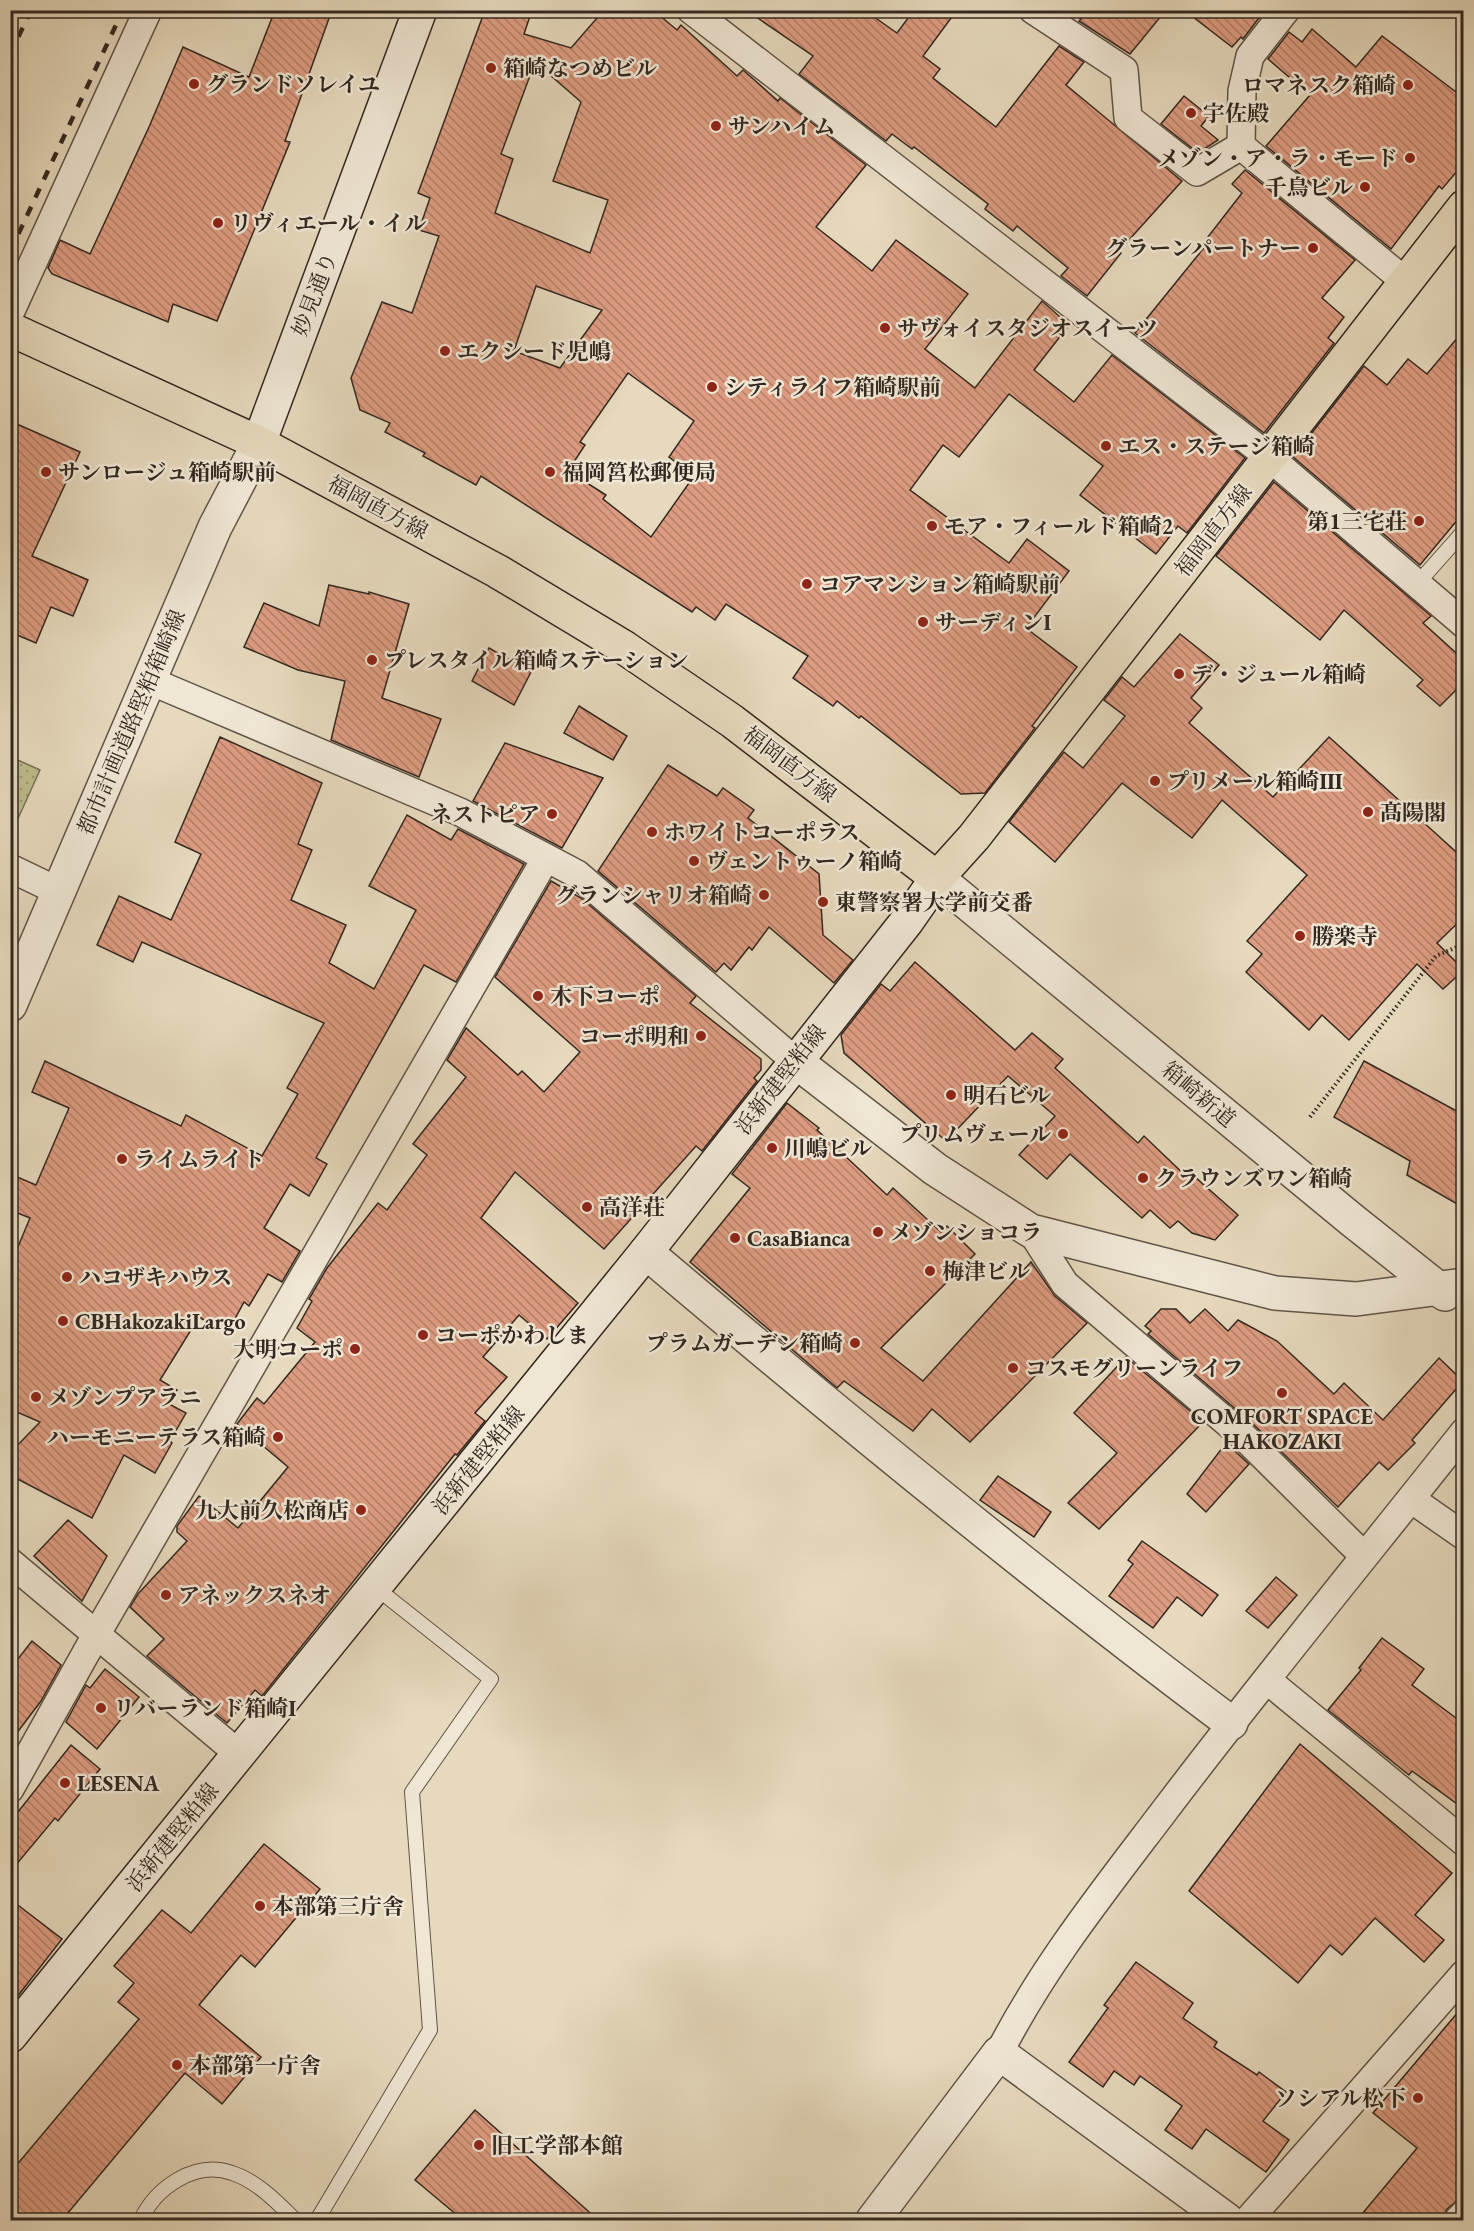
<svg xmlns="http://www.w3.org/2000/svg" width="1474" height="2231" viewBox="0 0 1474 2231" font-family="'EB Garamond','Noto Serif JP',serif">
<defs>
<pattern id="park-dots" width="8" height="8" patternUnits="userSpaceOnUse" patternTransform="scale(1.5)"><rect width="8" height="8" fill="#bdbc8c"/><path d="M2 2h.1M6 6h.1" fill="none" stroke="#9a9972" stroke-width="1.8" stroke-linecap="round"/></pattern>
<pattern id="building-back-hatch" width="6" height="6" patternUnits="userSpaceOnUse" patternTransform="scale(1.5)"><rect width="6" height="6" fill="#dd9c81"/><path d="M-1 5l2 2M0 0l6 6M5-1l2 2" fill="none" stroke="#b47f69"/></pattern>
</defs>
<rect width="100%" height="100%" fill="#e6d9bd"/>
<filter id="stains"><feTurbulence type="fractalNoise" baseFrequency=".00333" numOctaves="4"/><feColorMatrix values="0 0 0 0 .2 0 0 0 0 .09 0 0 0 0 .02 0 0 0 .5 -.17"/></filter>
<radialGradient id="worn" r=".72"><stop offset=".6" stop-color="#630" stop-opacity="0"/><stop offset="1" stop-color="#630" stop-opacity=".3"/></radialGradient>
<!-- park -->
<path fill="url(#park-dots)" stroke="#787256" stroke-width="1.5" d="M11,757l29,13 -29,64z"/>
<!-- building -->
<g fill="url(#building-back-hatch)" stroke="#332821" stroke-width="1.5" fill-rule="evenodd">
<path d="M275,10h57l-47,131 5,1 -73,179 -44,-17 -5,18 -116,-48 -4,-6 12,-28 30,14 59,-127 34,-80 66,30z"/>
<path d="M485,10h47l-8,24 47,14 33,-38h49l24,20 4,-5 56,51 6,-6 35,31 2,-3 86,67 -50,62 56,44 24,-31 72,54 -43,55 50,39 67,-87 27,24 -35,45 40,32 38,-47 133,103 -58,75 -9,-7 -22,28 -76,-59 23,-29 -94,-72 -50,63 -16,-12 -33,45 99,73 18,-24 42,32 -43,57 51,39 -45,59 3,2 -50,65 -24,1 -100,-78 -2,2 -22,-17 -4,5 -40,-28 15,-22 -82,-52 -11,16 -19,-13 -4,5 -211,-136 -5,9 -53,-29 2,-3 -40,-21 5,-9 -30,-13 -9,-32 31,-76 30,11 27,-77 -20,-6 11,-32 -12,-5zM535,62l46,40 -28,79 55,19 -18,53 -95,-40 18,-54 -12,-5zM536,286l66,24 -42,58 -46,-17zM628,373l66,48 -25,36 25,19 -43,61 -48,-38 3,-4 -38,-24 17,-26 -5,-3z"/>
<path d="M746,10h118l33,23 17,-23h43l-34,46 17,13 -7,9 63,49 63,-81 25,16 -18,23 116,96 -63,70 2,2 -34,43 -26,-20 7,-8 -51,-42 -4,5 -28,-22 3,-5 -74,-57 -2,2 -20,-15 -6,7 -87,-67 14,-18z"/>
<path d="M1068,10h98l-36,44 -51,-33 2,-2z"/>
<path d="M1184,10h81l-22,29 -2,-2 -9,10z"/>
<path d="M1312,29l44,38 26,-31 82,62v65l-22,26 -3,-3 -48,63 -125,-103 44,-51 -42,-36 21,-27 13,10z"/>
<path d="M1184,96l25,20 -8,10 17,14 -20,13 -37,-29z"/>
<path d="M1245,170l110,90 -33,38 22,19 -16,21 6,5 -70,90 -129,-100 72,-89 -3,-2 38,-49 -10,-9z"/>
<path d="M1464,330v182l-44,53 -127,-108 71,-91 23,19 21,-26 19,15z"/>
<path d="M10,421l70,31 -48,104 56,24 -15,36 -22,-9 -15,36 -26,-11z"/>
<path d="M1274,482l157,134 -8,7 41,37v22l-24,24 -23,-20 6,-6 -79,-70 -24,30 -104,-84z"/>
<path d="M329,585l40,9v-2l40,12 -27,94 59,21 -22,58 -88,-37 14,-59 -47,-11 -54,-23 20,-44 55,23z"/>
<path d="M1180,634l39,31 -28,33 11,10 -13,15 84,74 56,-60 135,122v58l-27,26 27,27 -21,19 -26,-25 -68,76 -27,-25 -13,15 -63,-58 16,-18 -15,-13 60,-66 -85,-75 -30,38 -70,-55 -67,79 -46,-40 55,-70 19,16 42,-52 -21,-16 18,-23 12,10z"/>
<path d="M489,648l42,24 -17,33 -42,-24z"/>
<path d="M579,706l48,30 -14,24 -49,-27z"/>
<path d="M220,737l102,46 -24,61 14,6 -21,50 55,25 -17,38 45,26 42,-79 -47,-24 38,-71 44,25 7,-11 66,35 -68,118 -32,-17 -108,193 11,6 -18,32 -19,-12 -26,44 36,23 -18,31 -14,-8 -19,32 -5,-4 -17,32 -28,-17 -39,63 17,10 -8,14 17,9 -16,28 2,2 -17,30 -31,-18 -32,63 -82,-43v-22l30,-31 -30,-13v-143l20,-48 -20,-8v-36l26,11 33,-77 -37,-16 13,-31 136,65 5,-11 76,41 36,-62 -11,-6 37,-65 -182,-81 -9,20 -36,-17 22,-49 52,24 30,-66 -26,-12z"/>
<path d="M505,743l98,35 -41,70 -89,-47z"/>
<path d="M668,765l49,31 6,-8 31,22 -6,8 71,56 4,61 30,25 -19,23 -65,-56 -17,23 -3,-3 -18,23 -7,-7 -8,9 -118,-101z"/>
<path d="M551,881l30,17 115,98 -6,7 71,56v11l-7,8 3,3 -55,70 -6,-5 -92,103 -89,-77 -34,46 97,85 -31,36 -28,-24 -36,42 24,20 -32,36 10,8 -28,34 -2,-1 -193,242 -7,-6 -28,33 -80,-67 17,-17 -34,-32 8,-13 49,-53 -10,-9v-6l22,-30 39,32 50,-61 -51,-43 20,-26 7,6 51,-62 -18,-14 15,-27 -3,-2 18,-31 51,-65 9,7 40,-55 -14,-11 53,-67 -19,-17 19,-32 52,47 4,-4 22,21 36,-40 -85,-75z"/>
<path d="M915,962l100,88 17,-17 31,26 -8,9 83,75 6,-7 46,44 4,-4 44,39 -23,25 -23,-7 -14,-12 -8,7 -20,-18 -8,8 -72,-64 -23,25 -28,-24 36,-39 -47,-40 -62,65 -102,-88 -3,-18 40,-51 9,7z"/>
<path d="M1364,1061l100,54v93l-57,-33 3,-14 -76,-44z"/>
<path d="M787,1103l32,25 -2,2 70,65 6,-7 48,44 6,-6 28,28 -94,94 42,33 108,-119 24,34 32,27 -117,119 -38,-33 -19,22 -69,-50 -7,7 -147,-126 60,-74 -18,-14z"/>
<path d="M1161,1309h15l14,14 15,-14 23,22 10,-11 39,21 57,53 10,-11 39,37 56,-62 24,23 -51,59 3,3 -27,27 -9,-8 -41,45 -85,-83 -105,-90 3,-3 -6,-5z"/>
<path d="M1126,1357l77,65 -104,107 -31,-26 49,-50 -43,-40z"/>
<path d="M1226,1443l23,21 -43,48 -19,-18z"/>
<path d="M998,1476l53,36 -17,25 -54,-37z"/>
<path d="M68,1520l39,36 -25,45 -48,-45z"/>
<path d="M1142,1541l76,54 -16,21 -25,-19 -24,31 -44,-32 24,-32 -5,-4z"/>
<path d="M1276,1577l21,18 -29,33 -22,-17z"/>
<path d="M1382,1638l42,31 -12,16 52,39v85l-52,-38 -3,4 -81,-65 33,-40 -2,-2z"/>
<path d="M32,1641l29,24 -20,36 -31,41v-73z"/>
<path d="M105,1669l34,28 -42,52 -31,-27 20,-37 4,3z"/>
<path d="M1300,1744l152,129 -37,42 29,25 -20,22 -49,-44 -33,37 -12,-10 -32,38 -109,-92z"/>
<path d="M71,1745l29,24 -42,52 -3,-3 -45,54v-50z"/>
<path d="M264,1844l56,45 -65,78 -14,-12 -42,50 62,52 -39,47 -37,-31 -123,147h-52v-47l129,-154 -21,-17 16,-19 -20,-17 48,-56 29,23z"/>
<path d="M10,1899l52,40 -52,67z"/>
<path d="M1136,1962l57,41 -10,15 34,24 -3,5 43,28 2,-3 27,20 -23,29 26,19 -23,32 -60,-43 -14,20 -27,-19 17,-24 -42,-30 -6,9 -20,-14 -11,16 -34,-25 39,-54 -4,-3z"/>
<path d="M1464,2005v190l-17,14 -6,11h-84l60,-72 -44,-35z"/>
<path d="M475,2110l123,110h-135l-48,-40z"/>
</g>
<g fill="none" stroke-linecap="round" stroke-linejoin="round">
<!-- service casing -->
<g stroke="#605448" stroke-width="16">
<g id="service">
<path d="M1417,584l47,-53"/>
<path d="M141,2220c14,-32 54,-60 91,-47 25,8 46,30 63,47"/>
<path d="M317,2220l113,-190 -18,-238 79,-113 -116,-92"/>
</g>
</g>
<!-- minor casing -->
<g stroke="#605448" stroke-width="30">
<g id="minor">
<path d="M691,10l578,447 195,167"/>
<path d="M1033,10l91,60 4,48 69,54 44,-26 165,136"/>
<path d="M1241,146l1,-55 8,-35 36,-46"/>
<path d="M10,313l138,-303"/>
<path d="M148,680l312,132 117,62 217,186"/>
<path d="M10,868l50,24"/>
<path d="M1031,1231l34,53 178,152 121,120"/>
<path d="M1411,1499l53,37"/>
<path d="M10,1562l229,192"/>
<path d="M1267,1680l197,162"/>
<path d="M10,1789l86,-154 450,-777"/>
<path d="M999,2053c45,-88 107,-165 166,-243 97,-128 199,-252 299,-378"/>
<path d="M1248,2220l216,-246"/>
<path d="M1458,2220l6,-6"/>
</g>
</g>
<!-- tertiary casing -->
<g stroke="#605448" stroke-width="36">
<g id="tertiary">
<path d="M937,878l415,342 93,74"/>
<path d="M10,1005l205,-478 44,-84"/>
<path d="M794,1060l141,109 96,62 244,62 81,6 108,-14"/>
<path d="M646,1252c191,162 385,321 585,471"/>
<path d="M873,2220l126,-167 228,167"/>
</g>
</g>
<!-- secondary casing -->
<g stroke="#332821" stroke-width="36">
<g id="secondary">
<path d="M259,443l161,-433"/>
<path d="M10,2036l636,-784 261,-331 30,-43"/>
</g>
</g>
<!-- primary casing -->
<g stroke="#332821" stroke-width="36">
<path id="primary" d="M10,329l249,114 238,128 128,77 107,73 205,157 37,-41 490,-630"/>
</g>
<!-- path -->
<path stroke="#332821" stroke-width="4" stroke-dasharray="1.5 3" stroke-linecap="butt" d="M1310,1117l126,-161 28,-12"/>
<!-- service -->
<use href="#service" stroke="#efe6d4" stroke-width="14"/>
<!-- minor -->
<use href="#minor" stroke="#efe6d4" stroke-width="27"/>
<!-- tertiary -->
<use href="#tertiary" stroke="#efe6d4" stroke-width="33"/>
<!-- secondary -->
<use href="#secondary" stroke="#efe6d4" stroke-width="33"/>
<!-- primary -->
<use href="#primary" stroke="#e6d9bd" stroke-width="33"/>
<!-- rail -->
<g stroke="#332821" stroke-width="4.5" stroke-dasharray="10 10" stroke-linecap="butt">
<path d="M10,55l21,-45"/>
<path d="M10,252l113,-242"/>
</g>
</g>
<!-- markers -->
<g fill="#8f2418" stroke="#efe6d4" stroke-width="2">
<circle cx="491" cy="68" r="6"/>
<circle cx="194" cy="84" r="6"/>
<circle cx="1408" cy="85" r="6"/>
<circle cx="1191" cy="113" r="6"/>
<circle cx="716" cy="126" r="6"/>
<circle cx="1410" cy="158" r="6"/>
<circle cx="1365" cy="187" r="6"/>
<circle cx="218" cy="223" r="6"/>
<circle cx="1313" cy="248" r="6"/>
<circle cx="885" cy="328" r="6"/>
<circle cx="445" cy="351" r="6"/>
<circle cx="712" cy="387" r="6"/>
<circle cx="1106" cy="446" r="6"/>
<circle cx="46" cy="472" r="6"/>
<circle cx="550" cy="472" r="6"/>
<circle cx="1419" cy="521" r="6"/>
<circle cx="932" cy="526" r="6"/>
<circle cx="807" cy="584" r="6"/>
<circle cx="923" cy="622" r="6"/>
<circle cx="372" cy="660" r="6"/>
<circle cx="1179" cy="674" r="6"/>
<circle cx="1155" cy="781" r="6"/>
<circle cx="1368" cy="812" r="6"/>
<circle cx="552" cy="814" r="6"/>
<circle cx="652" cy="832" r="6"/>
<circle cx="694" cy="861" r="6"/>
<circle cx="764" cy="895" r="6"/>
<circle cx="823" cy="902" r="6"/>
<circle cx="1300" cy="936" r="6"/>
<circle cx="538" cy="996" r="6"/>
<circle cx="701" cy="1036" r="6"/>
<circle cx="951" cy="1095" r="6"/>
<circle cx="1063" cy="1134" r="6"/>
<circle cx="772" cy="1148" r="6"/>
<circle cx="122" cy="1159" r="6"/>
<circle cx="1143" cy="1178" r="6"/>
<circle cx="587" cy="1207" r="6"/>
<circle cx="878" cy="1232" r="6"/>
<circle cx="735" cy="1238" r="6"/>
<circle cx="930" cy="1271" r="6"/>
<circle cx="67" cy="1277" r="6"/>
<circle cx="63" cy="1321" r="6"/>
<circle cx="423" cy="1335" r="6"/>
<circle cx="855" cy="1343" r="6"/>
<circle cx="355" cy="1349" r="6"/>
<circle cx="1013" cy="1368" r="6"/>
<circle cx="1282" cy="1393" r="6"/>
<circle cx="36" cy="1397" r="6"/>
<circle cx="278" cy="1437" r="6"/>
<circle cx="361" cy="1510" r="6"/>
<circle cx="166" cy="1595" r="6"/>
<circle cx="101" cy="1708" r="6"/>
<circle cx="65" cy="1783" r="6"/>
<circle cx="260" cy="1906" r="6"/>
<circle cx="177" cy="2065" r="6"/>
<circle cx="1418" cy="2098" r="6"/>
<circle cx="479" cy="2145" r="6"/>
</g>
<g text-anchor="middle" stroke-width="5" stroke-linejoin="round" paint-order="stroke">
<!-- poi labels -->
<g font-size="22" font-weight="bold" fill="#332821" stroke="#efe6d4" text-anchor="start">
<text x="503" y="76">箱崎なつめビル</text>
<text x="206" y="92">グランドソレイユ</text>
<text x="1396" y="93" text-anchor="end">ロマネスク箱崎</text>
<text x="1203" y="121">宇佐殿</text>
<text x="728" y="134">サンハイム</text>
<text x="1398" y="166" text-anchor="end">メゾン・ア・ラ・モード</text>
<text x="1353" y="195" text-anchor="end">千鳥ビル</text>
<text x="230" y="231">リヴィエール・イル</text>
<text x="1301" y="256" text-anchor="end">グラーンパートナー</text>
<text x="897" y="336">サヴォイスタジオスイーツ</text>
<text x="457" y="359">エクシード児嶋</text>
<text x="724" y="395">シティライフ箱崎駅前</text>
<text x="1118" y="454">エス・ステージ箱崎</text>
<text x="58" y="480">サンロージュ箱崎駅前</text>
<text x="562" y="480">福岡筥松郵便局</text>
<text x="1407" y="529" text-anchor="end">第1三宅荘</text>
<text x="944" y="534">モア・フィールド箱崎2</text>
<text x="819" y="592">コアマンション箱崎駅前</text>
<text x="935" y="630">サーディンⅠ</text>
<text x="384" y="668">プレスタイル箱崎ステーション</text>
<text x="1191" y="682">デ・ジュール箱崎</text>
<text x="1167" y="789">プリメール箱崎Ⅲ</text>
<text x="1380" y="820">髙陽閣</text>
<text x="540" y="822" text-anchor="end">ネストピア</text>
<text x="664" y="840">ホワイトコーポラス</text>
<text x="706" y="869">ヴェントゥーノ箱崎</text>
<text x="752" y="903" text-anchor="end">グランシャリオ箱崎</text>
<text x="835" y="910">東警察署大学前交番</text>
<text x="1312" y="944">勝楽寺</text>
<text x="550" y="1004">木下コーポ</text>
<text x="689" y="1044" text-anchor="end">コーポ明和</text>
<text x="963" y="1103">明石ビル</text>
<text x="1051" y="1142" text-anchor="end">プリムヴェール</text>
<text x="784" y="1156">川嶋ビル</text>
<text x="134" y="1167">ライムライト</text>
<text x="1155" y="1186">クラウンズワン箱崎</text>
<text x="599" y="1215">高洋荘</text>
<text x="890" y="1240">メゾンショコラ</text>
<text x="747" y="1246">CasaBianca</text>
<text x="942" y="1279">梅津ビル</text>
<text x="79" y="1285">ハコザキハウス</text>
<text x="75" y="1329">CBHakozakiLargo</text>
<text x="435" y="1343">コーポかわしま</text>
<text x="843" y="1351" text-anchor="end">プラムガーデン箱崎</text>
<text x="343" y="1357" text-anchor="end">大明コーポ</text>
<text x="1025" y="1376">コスモグリーンライフ</text>
<text x="48" y="1405">メゾンプアラニ</text>
<text x="1282" y="1424" text-anchor="middle">COMFORT SPACE<tspan x="1282" dy="25">HAKOZAKI</tspan></text>
<text x="266" y="1445" text-anchor="end">ハーモニーテラス箱崎</text>
<text x="349" y="1518" text-anchor="end">九大前久松商店</text>
<text x="178" y="1603">アネックスネオ</text>
<text x="113" y="1716">リバーランド箱崎Ⅰ</text>
<text x="77" y="1791">LESENA</text>
<text x="272" y="1914">本部第三庁舎</text>
<text x="189" y="2073">本部第一庁舎</text>
<text x="1406" y="2106" text-anchor="end">ソシアル松下</text>
<text x="491" y="2153">旧工学部本館</text>
</g>
<!-- street labels -->
<g font-size="22" fill="#332821" stroke="#efe6d4">
<text transform="translate(314 294) rotate(-69)" y="8">妙見通り</text>
<text transform="translate(378 507) rotate(28)" y="8">福岡直方線</text>
<text transform="translate(1213 530) rotate(-52)" y="8">福岡直方線</text>
<text transform="translate(131 722) rotate(-67)" y="8">都市計画道路堅粕箱崎線</text>
<text transform="translate(790 764) rotate(37)" y="8">福岡直方線</text>
<text transform="translate(780 1079) rotate(-52)" y="8">浜新建堅粕線</text>
<text transform="translate(1199 1094) rotate(40)" y="8">箱崎新道</text>
<text transform="translate(478 1460) rotate(-51)" y="8">浜新建堅粕線</text>
<text transform="translate(172 1837) rotate(-51)" y="8">浜新建堅粕線</text>
</g>
</g>
<!-- margin -->
<rect width="1474" height="2231" fill="none" stroke="#e6d9bd" stroke-width="36"/>
<rect x="12" y="12" width="1450" height="2207" fill="none" stroke="#332821" stroke-width="3"/>
<rect x="18" y="18" width="1438" height="2195" fill="none" stroke="#332821" stroke-width="1.5"/>
<rect width="100%" height="100%" filter="url(#stains)"/>
<rect width="100%" height="100%" fill="url(#worn)"/>
</svg>
